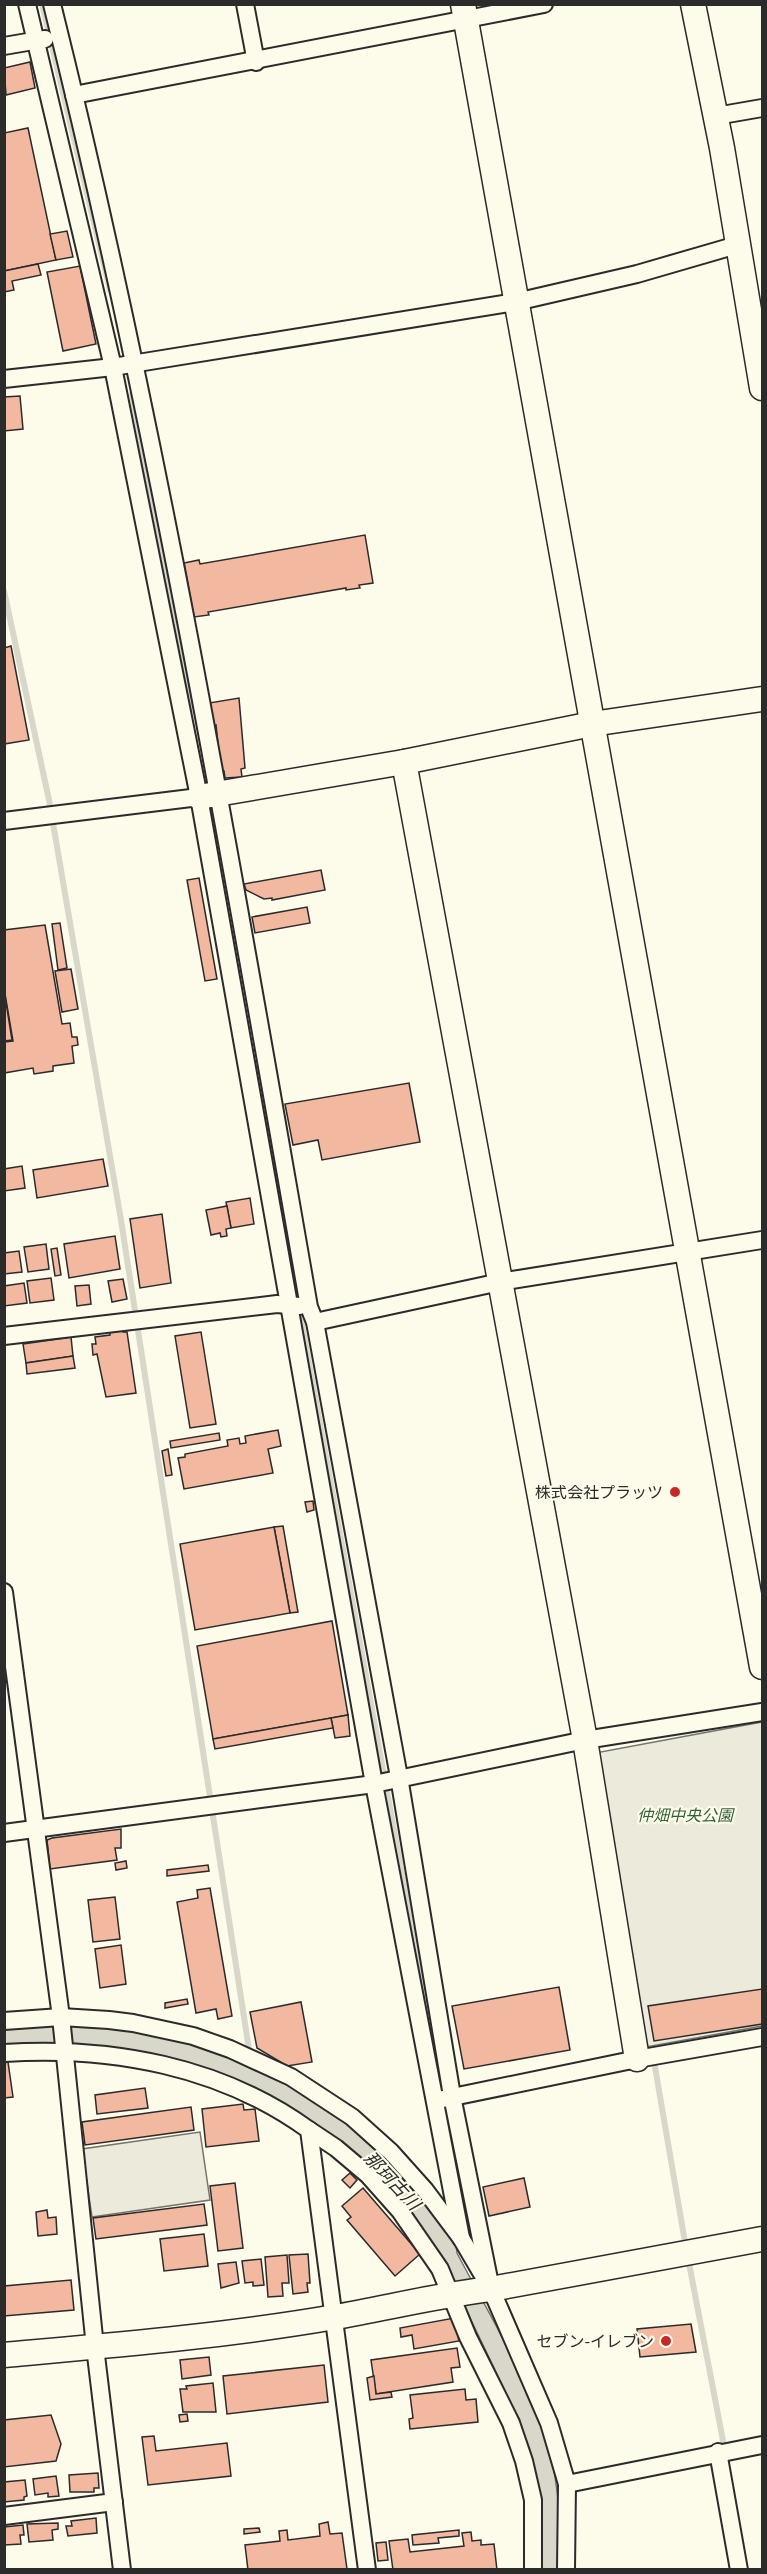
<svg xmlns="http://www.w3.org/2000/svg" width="767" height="2574" viewBox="0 0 767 2574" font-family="Georgia,'Noto Sans JP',serif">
<rect width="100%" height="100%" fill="#fdfbea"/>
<!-- green -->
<path fill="#ecebdb" stroke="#74746e" stroke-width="1.5" d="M762,1722v304l-116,21 -51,-294z"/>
<!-- parking -->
<path fill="#eceadb" stroke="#74746e" stroke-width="1.5" d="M200,2132l10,68 -118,17 -10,-68z"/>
<!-- water -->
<path fill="#d8d7c9" stroke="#74746e" stroke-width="1.5" d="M46,2023l86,4 97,28 83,41 76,58 68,90 1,9c32,62 79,136 94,203 9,38 10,75 8,113h-21l-18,-144 -11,-26 -66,-137 -72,-90 -149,-95 -217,-28v-23z"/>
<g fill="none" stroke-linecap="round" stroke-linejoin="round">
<!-- stream -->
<g stroke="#d8d7c9" stroke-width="6">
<path d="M42,4l68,286"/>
<path d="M132,394l58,317"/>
<path d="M4,591l45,209 72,420 129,836"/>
<path d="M255,1067l198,1087"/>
<path d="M655,2067l31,181"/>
<path d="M688,2258l37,193"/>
</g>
</g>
<!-- building -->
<g fill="#f2b8a0" stroke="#2b2b2b" stroke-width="1.5">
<path d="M30,62l5,26 -29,7 -2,-27z"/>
<path d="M28,128l28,132 -52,11v-138z"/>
<path d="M67,231l6,26 -17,3 -6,-26z"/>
<path d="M38,264l3,11 -29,6 2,9 -10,2v-21z"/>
<path d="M80,266l16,78 -33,7 -16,-79z"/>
<path d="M20,396l3,33 -19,2v-34z"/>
<path d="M365,535l8,48 -14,2 1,3 -14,2v-2l-138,24 1,3 -15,2 -10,-54 15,-3 1,4z"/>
<path d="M11,646l18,94 -25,4v-96z"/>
<path d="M239,698l6,70 -4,1 1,8 -17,1 -1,-7h-3l-5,-46 -4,1 -3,-23z"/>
<path d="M321,870l4,20 -53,10v-2l-8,1 -18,-9 -2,-6z"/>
<path d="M199,878l18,101 -12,2 -18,-101z"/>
<path d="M307,907l3,16 -55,10 -3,-16z"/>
<path d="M60,923l7,45 -9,2 -6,-46z"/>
<path d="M45,925l17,99 8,-1 2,14h5l1,8 -6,1 2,17 -21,3v5l-19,3 -1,-6 -29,5v-31l9,-1 -9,-53v-58z"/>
<path d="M71,969l7,40 -16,3 -7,-41z"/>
<path d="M4,990l8,50 -8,1z"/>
<path d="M409,1083l11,59 -98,18 -4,-20 -25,5 -8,-41z"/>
<path d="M103,1159l5,27 -71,12 -4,-28z"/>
<path d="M22,1166l3,22 -21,3v-22z"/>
<path d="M250,1198l4,26 -23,4 -5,-26z"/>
<path d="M227,1206l4,22 -5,1 1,7 -6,1 -1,-4 -9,2 -5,-25z"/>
<path d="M162,1214l9,69 -31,5 -10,-69z"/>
<path d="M115,1236l5,33 -51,9 -5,-34z"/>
<path d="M46,1244l3,25 -21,3 -4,-25z"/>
<path d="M57,1248l4,27 -6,1 -4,-27z"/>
<path d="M19,1251l3,21 -18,2v-21z"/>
<path d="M51,1278l3,22 -24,3 -3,-22z"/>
<path d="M123,1279l4,20 -15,3 -4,-21z"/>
<path d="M24,1283l3,20 -23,3v-20z"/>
<path d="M89,1285l2,19 -14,2 -2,-20z"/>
<path d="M122,1329l1,3h4l9,61 -30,4 -9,-43 -4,1 -1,-11h4l-1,-7 15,-2v-4z"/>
<path d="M201,1332l15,92 -26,4 -15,-92z"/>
<path d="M71,1337l2,19 -47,7 -3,-19z"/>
<path d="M73,1356l2,12 -48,6 -1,-11z"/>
<path d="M278,1430l3,16 -13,3 5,24 -89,16 -6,-31 7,-1v-3l43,-8 -1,-6 12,-2 1,6 6,-1 -1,-7z"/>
<path d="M219,1433l1,7 -49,8 -1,-7z"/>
<path d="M168,1449l4,26 -6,1 -4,-25z"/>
<path d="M313,1501l1,9 -7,2 -2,-10z"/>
<path d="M283,1526l15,86 -8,1 -16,-86z"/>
<path d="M274,1527l16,86 -95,17 -15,-86z"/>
<path d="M332,1621l16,94 -135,24 -16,-93z"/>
<path d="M348,1715l2,21 -15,2 -4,-20z"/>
<path d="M331,1718l2,10 -118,21 -2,-10z"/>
<path d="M121,1829v19h-6l2,12 -67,9 -3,-29 5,-2z"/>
<path d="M126,1861l1,7 -11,2 -1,-7z"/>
<path d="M208,1865l1,6 -42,5v-6z"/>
<path d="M210,1888l22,128 -14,3 -2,-10 -20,4 -19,-111 21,-4 -1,-8z"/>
<path d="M115,1897l5,42 -27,3 -5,-42z"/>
<path d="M121,1945l5,39 -26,4 -5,-39z"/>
<path d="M559,1987l11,63 -106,19 -12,-63z"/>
<path d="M762,1989v35l-108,17 -6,-35z"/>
<path d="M187,1999l1,5 -23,4v-5z"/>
<path d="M301,2002l11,60 -25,4 -30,-18 -7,-36z"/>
<path d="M8,2062l5,35 -9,1v-35z"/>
<path d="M145,2088l3,20 -51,6 -2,-19z"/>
<path d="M243,2104l1,6 11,-1 4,32 -53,6 -4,-38z"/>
<path d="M191,2107l3,23 -109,15 -3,-23z"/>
<path d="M350,2173l7,7 -7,8 -8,-8z"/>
<path d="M524,2178l6,29 -41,9 -6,-29z"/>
<path d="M235,2183l8,65 -25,3 -8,-65z"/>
<path d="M363,2188l57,66 -25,22 -48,-56 4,-3 -9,-11z"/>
<path d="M204,2204l3,21 -111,14 -3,-21z"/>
<path d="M47,2210l1,8 8,-1 1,17 -19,2 -2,-24z"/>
<path d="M204,2234l4,32 -44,5 -4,-32z"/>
<path d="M308,2254l2,29h-3l1,9 -15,2 -4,-39z"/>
<path d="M287,2255l2,28h-7l1,13 -15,1 -3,-40z"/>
<path d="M261,2259l3,26 -11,1v-4l-8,1 -3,-22z"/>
<path d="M236,2262l3,21 -18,5 -3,-24z"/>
<path d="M71,2280l3,30 -70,6v-30z"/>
<path d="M454,2318l5,23 -45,8 -2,-14 -11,2 -1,-9z"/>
<path d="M691,2324l5,28 -56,5 -3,-28z"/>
<path d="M457,2348l3,19 -9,1 2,14 -77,12 -5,-34z"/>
<path d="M209,2357l2,18 -29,4 -2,-19z"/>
<path d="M324,2365l4,37 -101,12 -4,-38z"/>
<path d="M374,2376l2,18 15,-2 1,5 -22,3 -3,-22z"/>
<path d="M213,2383l3,29h-33l-3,-23h7l-1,-3z"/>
<path d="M465,2389l1,11 10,-1 2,23 -68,7 -1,-10 4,-1 -3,-23z"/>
<path d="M187,2414l1,7 -8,1 -1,-7z"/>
<path d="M51,2415l10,29 -5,17 -52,6v-47z"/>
<path d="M154,2436l2,15 71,-8 4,33 -83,9 -6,-48z"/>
<path d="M98,2473l1,15h-5v4h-24l-1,-17z"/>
<path d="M56,2476l3,20 -11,1v-4l-13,2 -2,-16z"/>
<path d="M25,2480l2,16 -3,1v3l-20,2v-20z"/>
<path d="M96,2518l1,15 -29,3 -2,-10h6l-1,-5z"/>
<path d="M328,2522l2,12 12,-1 5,36 -99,1 -3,-25 35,-4 -1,-10 8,-1 1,10 32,-4 -1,-12z"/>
<path d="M58,2523v6l-6,1 1,10 -24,2 -2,-18z"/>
<path d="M23,2525l1,10h-4l1,9 -17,1v-18z"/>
<path d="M259,2528l1,4 -16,2v-5z"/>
<path d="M459,2530v6l-21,2 1,5 -26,2 -1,-10z"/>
<path d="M471,2532l1,9 9,-1v5l13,-1 3,26h-104l-4,-29 19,-2 2,13 54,-6 -2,-13z"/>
<path d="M386,2542l2,18 -10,1 -2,-18z"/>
</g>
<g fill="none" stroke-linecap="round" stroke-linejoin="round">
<!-- street casing -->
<g stroke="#2b2b2b" stroke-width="20">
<g id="street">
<path d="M27,4l86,363 86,430 175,987 87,454"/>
<path d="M52,4c107,430 181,867 257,1303l6,15 84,455 53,319 39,193"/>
<path d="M245,4l11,58"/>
<path d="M4,46l41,-7"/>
<path d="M74,95l470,-91"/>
<path d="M716,116l46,-8"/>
<path d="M4,379l109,-12 403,-65 121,-28 100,-29"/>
<path d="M4,821l195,-24"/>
<path d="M315,1322l185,-40 262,-42"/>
<path d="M4,1336l273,-32 22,2"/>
<path d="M4,1592l57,425 34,330 27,223"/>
<path d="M4,1833l370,-49 211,-44 177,-28"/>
<path d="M4,2021l57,-4 48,3 24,3 60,13 37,13 61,28 61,40 39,35 34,38 36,48 30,51 58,134 18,61 -1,86"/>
<path d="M4,2053c107,-7 217,13 305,77l58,440"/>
<path d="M443,2099l194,-40 125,-22"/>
<path d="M309,2130l27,18 32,27 32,36 40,58 28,68 43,86 13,38 9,39v70"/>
<path d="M718,2452l21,118"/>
<path d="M567,2484l195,-39"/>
<path d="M4,2516l110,-14"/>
</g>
</g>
<!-- secondary casing -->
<g stroke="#2b2b2b" stroke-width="27">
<g id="secondary">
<path d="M463,4l299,1663"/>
<path d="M693,4l29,144 40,240"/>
<path d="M404,762l181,978 52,319"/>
<path d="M199,797l205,-35 188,-38 170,-25"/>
<path d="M4,2355c111,-10 221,-19 331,-38 52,-9 103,-22 156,-28l271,-50"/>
</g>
</g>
<!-- street -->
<use href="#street" stroke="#fdfbea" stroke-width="16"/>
<!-- secondary -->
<use href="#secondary" stroke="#fdfbea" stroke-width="24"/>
</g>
<!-- markers -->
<g fill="#c62828" stroke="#fdfbea" stroke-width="2">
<circle cx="675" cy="1492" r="6"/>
<circle cx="666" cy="2341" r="6"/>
</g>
<g text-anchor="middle" stroke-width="4.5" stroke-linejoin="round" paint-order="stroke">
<!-- poi labels -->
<g font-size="16" fill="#2b2b2b" stroke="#fdfbea" text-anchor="end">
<text x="663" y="1498">株式会社プラッツ</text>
<text x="654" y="2347">セブン-イレブン</text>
</g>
<!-- park labels -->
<g font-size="16" font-style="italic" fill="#34623c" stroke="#fdfbea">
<text x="685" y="1821">仲畑中央公園</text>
</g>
<!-- water labels -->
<g font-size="18" font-style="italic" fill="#2b2b2b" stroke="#fdfbea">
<text transform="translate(392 2181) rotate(47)" y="6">那珂古川</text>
</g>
</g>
<!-- border -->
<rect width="767" height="2574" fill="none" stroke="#2b2b2b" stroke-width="12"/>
</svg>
